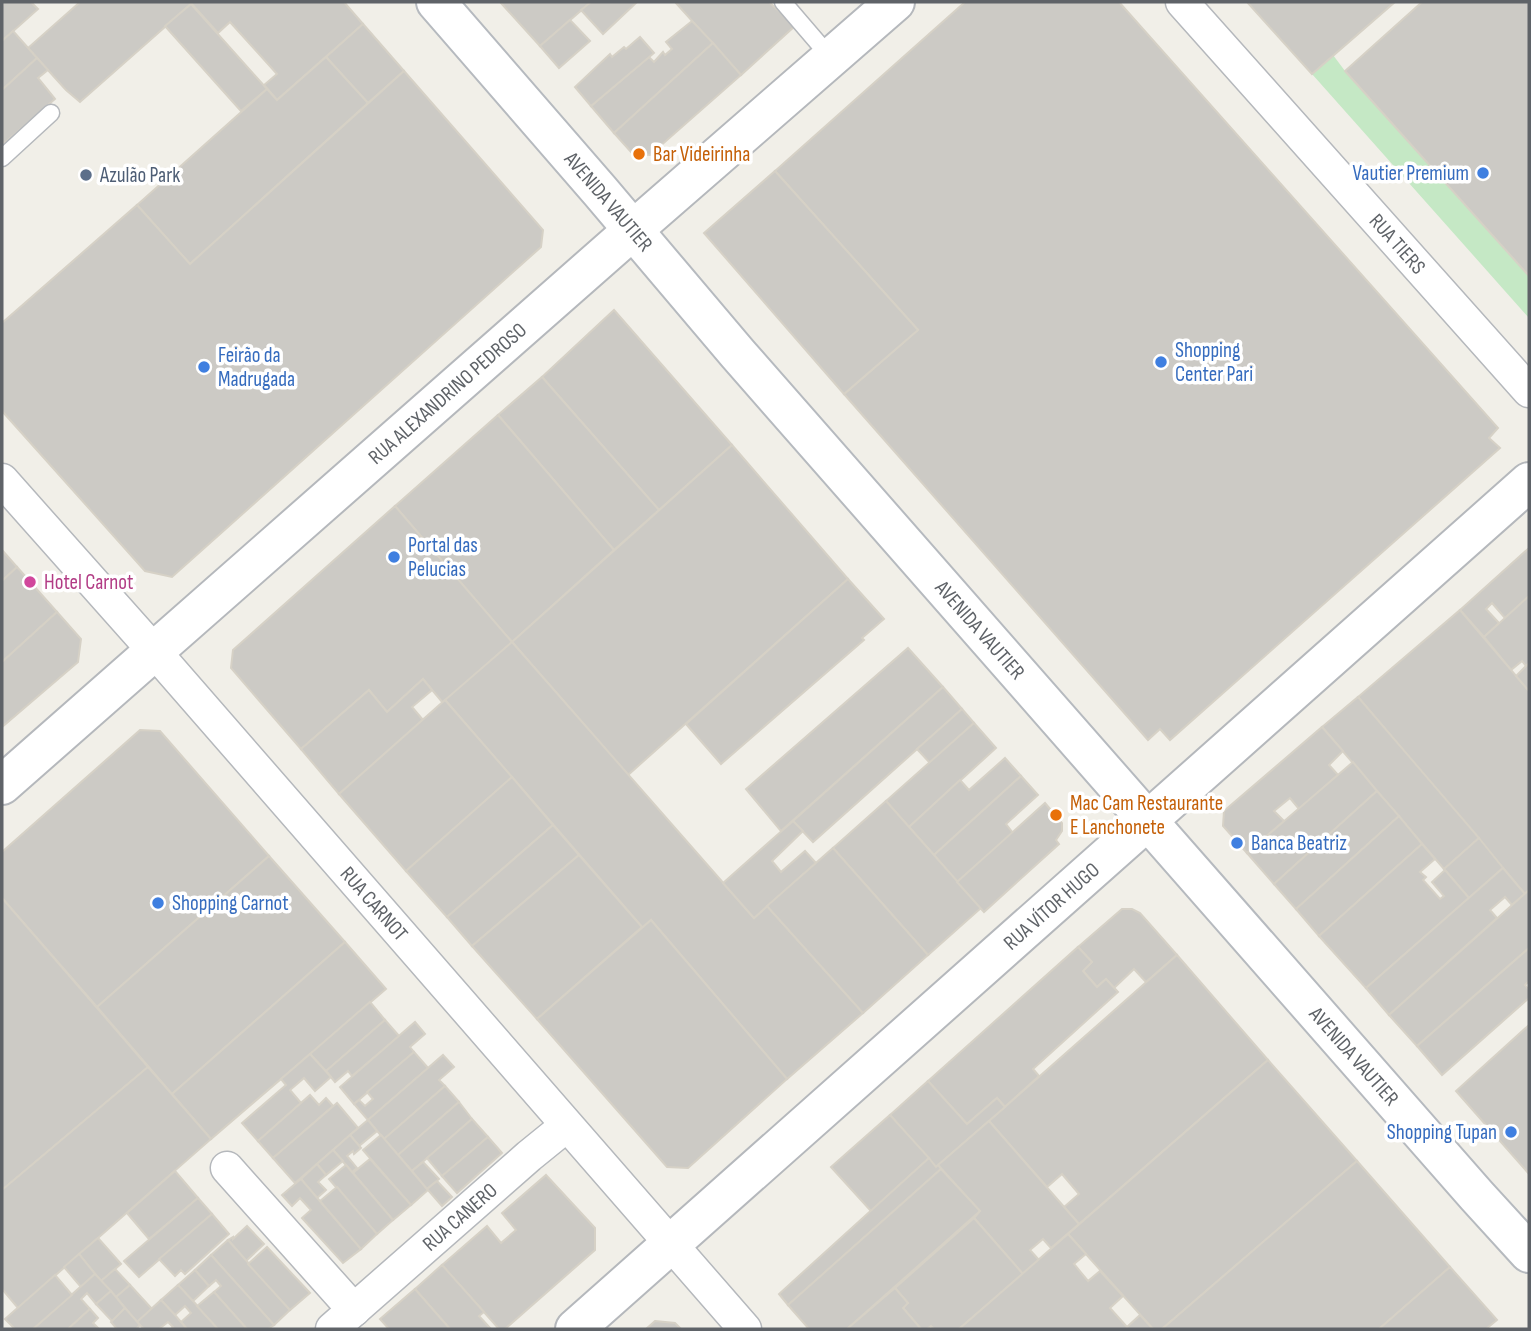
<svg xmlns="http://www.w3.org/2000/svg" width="1531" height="1331" viewBox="0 0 1531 1331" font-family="'Sofia Sans Condensed',sans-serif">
<rect width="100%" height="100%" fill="#f1efe8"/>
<!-- green -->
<path fill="#c5e8c5" d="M1333,55l12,16 184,205v42l-217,-244z"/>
<!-- building -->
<g fill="#cccac5" stroke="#d6d1c6" stroke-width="2">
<path d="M2,2h29l7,7 -36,32v-34l1,-2z"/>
<path d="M80,2h110l1,2 -111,98 -14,-12 -38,-42z"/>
<path d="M190,2h154l19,22 -86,76 -13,-15 13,-11 -47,-52 -12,11z"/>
<path d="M500,2h91l-51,44z"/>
<path d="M591,2h46l-34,32 -22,-24z"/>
<path d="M675,2h94l26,24 -54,49z"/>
<path d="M965,2h154l379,426 -9,10 11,10 -330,292 -10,-11 -12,11 -304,-346 74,-64 -143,-159z"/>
<path d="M1247,2h148l-83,72z"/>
<path d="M1422,2h107v274l-184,-205z"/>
<path d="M191,4l76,85 -26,22 -76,-85z"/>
<path d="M570,20l20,21 -31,27 -19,-22z"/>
<path d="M692,21l21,22 -99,90 -23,-27 58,-49 5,5 9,-10 2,3 7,-6 -6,-7z"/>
<path d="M363,24l41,47 -36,32 -42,-46z"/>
<path d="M13,31l24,27 -35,32v-49z"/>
<path d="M640,37l14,16 -63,53 -16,-19 35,-33 2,3 12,-10 2,2z"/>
<path d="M713,43l28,32 -91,80 -18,-2 -18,-20z"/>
<path d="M326,57l42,46 -178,161 -53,-59 130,-116 10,11z"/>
<path d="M37,58l11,12 -10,8 17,21 -53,46v-55z"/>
<path d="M404,71l139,159 -2,17 -369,330 -27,-6 -143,-160v-88l135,-118 53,59z"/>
<path d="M775,171l143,159 -74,64 -140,-161z"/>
<path d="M614,310l118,135 -73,65 -117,-133z"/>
<path d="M542,377l117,133 -45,40 -116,-135z"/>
<path d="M498,415l116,135 -102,92 -117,-136z"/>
<path d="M732,445l116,134 -220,196 -116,-133z"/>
<path d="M395,506l117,136 -69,61 -20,-24 -36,33 -18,-22 -68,59 -70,-81 2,-18z"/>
<path d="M1529,548v48l-24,22 -13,-15 -6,6 13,14 -15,14 -24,-27z"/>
<path d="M2,550l15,17 -15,14z"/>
<path d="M17,567l40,45 -55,50v-81z"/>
<path d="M848,579l36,40 -22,19 2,2 -143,124 -35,-40z"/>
<path d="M1529,596v67l-3,3 -4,-5 -11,9 -27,-33z"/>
<path d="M1460,610l69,81v199l-4,4 -167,-197z"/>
<path d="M57,612l24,27 -3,23 -76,65v-65z"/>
<path d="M512,642l242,276 13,-12 96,107 -76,66 -136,-159 -8,8 -1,-1 -197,-227z"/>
<path d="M908,648l35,39 -162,144 -35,-42z"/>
<path d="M1529,663v28l-13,-15z"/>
<path d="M423,679l9,11 -20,17 11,13 -84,74 -38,-45 68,-59 18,22z"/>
<path d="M943,687l19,22 -149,133 -20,-21z"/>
<path d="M1358,697l121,141 -35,31 -122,-142z"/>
<path d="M445,700l67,77 -106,94 -67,-77z"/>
<path d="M962,709l12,14 -44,40 -13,-14z"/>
<path d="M974,723l22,25 -87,79 -23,-26z"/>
<path d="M1322,727l21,24 -14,14 9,10 -39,34 -9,-11 -16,13 10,10 -37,32 -24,-27 1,-15z"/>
<path d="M140,730l20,1 109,125 -172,151 -95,-109v-46z"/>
<path d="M1005,758l16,18 -87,79 -25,-28 51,-47 9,10z"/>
<path d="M1353,762l24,29 -103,93 -27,-31z"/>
<path d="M1021,776l17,19 -32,29 7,9 -56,49 -23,-27z"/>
<path d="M512,777l41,48 -106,92 -41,-46z"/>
<path d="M1377,791l22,25 -103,93 -22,-25z"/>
<path d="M886,801l95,107 -53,47 -95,-107z"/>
<path d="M1045,803l17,20v8l-6,9 3,4 -75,68 -27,-30z"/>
<path d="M1399,816l23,28 -103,92 -23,-27z"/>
<path d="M793,821l10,10 -31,30 9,11 24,-21 11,12 -62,55 -31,-35z"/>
<path d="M553,825l26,30 -107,91 -25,-29z"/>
<path d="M1479,838l24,30 -34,30 -25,-29z"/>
<path d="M1422,844l13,15 -15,13 6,5 -3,3 17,19 4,-3 -12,-14 13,-12 24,28 -103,90 -47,-52z"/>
<path d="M833,848l95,107 -65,58 -96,-107z"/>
<path d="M579,855l63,72 -105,92 -65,-73z"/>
<path d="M269,856l76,86 -173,152 -75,-87z"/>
<path d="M1503,868l22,26 -13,11 -7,-8 -15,13 7,8 -108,97 -23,-27z"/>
<path d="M1529,890v58l-112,98 -28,-31z"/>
<path d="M2,898l146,169 -146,123z"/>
<path d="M1122,909h10l8,4 37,42 -31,27 -12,-13 -20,19 -8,-9 -9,8 -14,-16 9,-9 -14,-15z"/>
<path d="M651,920l136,159 -99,89 -21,-1 -130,-148z"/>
<path d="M345,942l41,47 -175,150 -39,-45z"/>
<path d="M1078,947l14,15 -9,9 14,16 9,-8 12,13 -85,77 6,7 -34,31 -8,-9 -30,26 -39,-43z"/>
<path d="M1529,948v33l-4,4 4,5v8l-87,77 -25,-29z"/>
<path d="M1177,955l91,105 -189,164 -15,-17 15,-13 -17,-20 -15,13 -58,-66z"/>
<path d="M370,1002l15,18 -59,51 -16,-17z"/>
<path d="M385,1020l14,16 -47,40 -4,-5 -13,11 -9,-11z"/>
<path d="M415,1022l10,12 -15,13 4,5 -60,52 -14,-17z"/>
<path d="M1529,1025v149l-73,-83z"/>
<path d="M414,1052l14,16 -60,52 -14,-16 5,-4 6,6 8,-7 -6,-7z"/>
<path d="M310,1054l21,23 -16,14 -11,-13 -14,12 11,13 -43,38 -16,-18 44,-38 -5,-6z"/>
<path d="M443,1055l11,12 -15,13 6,6 -61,53 -16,-19z"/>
<path d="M1268,1060l89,101 -195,168h-9l-85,-95z"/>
<path d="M148,1067l63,72 -193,169 -16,-19v-99z"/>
<path d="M928,1081l39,43 30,-26 8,9 -69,60 -46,-52z"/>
<path d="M445,1086l14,16 -61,53 -14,-16z"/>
<path d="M310,1095l9,10 7,-7 7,8 -60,52 -15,-17z"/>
<path d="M459,1102l13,17 -60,52 -14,-16z"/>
<path d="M337,1103l21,25 -63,55 -22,-25z"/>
<path d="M890,1115l39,43 -58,53 -40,-44z"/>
<path d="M472,1119l16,18 -46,39 -15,-18z"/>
<path d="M368,1120l9,11 -18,15 -9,-11z"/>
<path d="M989,1121l90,103 -28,24 -8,-9 -13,11 9,10 -16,14 -49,-56 6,-7 -42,-46z"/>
<path d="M350,1135l11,13 -7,6 -1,-3 -6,5 10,12 -5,4 -19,-22z"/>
<path d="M381,1135l47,55 -17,15 -48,-55z"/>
<path d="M488,1137l14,16 -45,40 -15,-17z"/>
<path d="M333,1150l10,11 -17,14 -9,-11z"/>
<path d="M929,1158l7,9 2,-2 3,4 -153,136 -9,-11z"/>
<path d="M370,1159l41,46 -18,15 -40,-47z"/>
<path d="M1357,1161l93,106 -71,62h-217z"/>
<path d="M423,1162l16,17 -12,10 -15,-18z"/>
<path d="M317,1164l9,11 -8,7 8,8 -9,8 -16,-19z"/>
<path d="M346,1165l47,55 -16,14 -48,-55z"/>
<path d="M941,1169l39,42 -133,118h-38l-21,-24z"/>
<path d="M175,1171l23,27 -49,41 -22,-26z"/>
<path d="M546,1175l49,53v22l-90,79h-6l-57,-64 45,-39 14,17 15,-13 -14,-17z"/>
<path d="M301,1179l60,70 -18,14 -41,-45 9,-8 -11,-12 -8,8 -10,-11z"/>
<path d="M437,1181l15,16 -10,9 -15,-17z"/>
<path d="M337,1187l40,47 -16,15 -41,-48z"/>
<path d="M198,1198l14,16 -73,63 -15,-16z"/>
<path d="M212,1214l17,20 -44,40 -4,-4 -6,6 -16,-17z"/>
<path d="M974,1218l49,56 -64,55h-25l-3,-3 -4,3h-6l-18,-21 5,-5 -13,-15z"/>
<path d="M247,1226l17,18 -18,17 -18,-21 5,-3v2z"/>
<path d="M1068,1234l18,20 -12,10 14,17 12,-10 23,25 -13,12 17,19 13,-12 13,14h-194z"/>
<path d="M98,1238l23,26 -20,17 -22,-27z"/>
<path d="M228,1240l62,70 -16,15 -63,-70z"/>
<path d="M267,1247l43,46 -20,17 -42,-46z"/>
<path d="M79,1254l16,20 -14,13 -17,-20z"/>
<path d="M211,1255l63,70 -6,4h-21l-33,-37 7,-6 -5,-6 -7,6 -14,-16z"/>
<path d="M442,1265l42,47 -5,4 12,13h-41l-35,-40z"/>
<path d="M1450,1267l47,53 -11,9h-107z"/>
<path d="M115,1269l15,16 -14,12 -15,-16z"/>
<path d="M195,1270l14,16 -16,15 -15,-16z"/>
<path d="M95,1274l16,17 -15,13 -9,-11 -6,6 9,10 -22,20h-35z"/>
<path d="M55,1275l17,20 -39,34h-18l-10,-10z"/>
<path d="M130,1285l22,24 -15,13 -21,-25z"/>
<path d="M178,1285l15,16 25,28h-31l-6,-7 10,-9 -6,-7 -10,9 -14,-15z"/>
<path d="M895,1288l13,15 -5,5 18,21h-74z"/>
<path d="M415,1289l35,40h-61l-9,-10z"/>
<path d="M111,1291l14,17 -13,13 -16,-17z"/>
<path d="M214,1292l33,37h-29l-21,-23z"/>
<path d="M161,1300l14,15 12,14h-16l2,-2 -5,-5 -9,7h-15l-7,-7z"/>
<path d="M125,1308l15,17 -4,4h-19l-6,-7z"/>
<path d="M90,1309l8,9 -5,5 6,6h-31z"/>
<path d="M655,1321l20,2 6,6h-35z"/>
</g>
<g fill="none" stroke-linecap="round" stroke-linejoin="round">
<!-- service casing -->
<g stroke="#b5b8bc" stroke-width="19">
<g id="service">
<path d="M783,2l48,56"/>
<path d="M2,158l49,-45"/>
</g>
</g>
<!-- minor casing -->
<g stroke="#b5b8bc" stroke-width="35">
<g id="minor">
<path id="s1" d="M1182,2l347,389"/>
<path id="s2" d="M2,480l153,172 590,677"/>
<path d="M227,1168l127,142"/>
<path id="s3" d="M332,1329l197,-173 37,-30"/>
</g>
</g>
<!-- tertiary casing -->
<g stroke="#b5b8bc" stroke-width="42">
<g id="tertiary">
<path id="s4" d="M2,785l631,-555 262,-228"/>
<path id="s5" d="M575,1329l954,-847"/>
</g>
</g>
<!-- secondary casing -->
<g stroke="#b6babf" stroke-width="42">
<g id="secondary">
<path id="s6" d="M436,2l164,189 138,163 739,842 52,57"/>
</g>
</g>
<!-- service -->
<use href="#service" stroke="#fff" stroke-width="16"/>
<!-- minor -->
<use href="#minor" stroke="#fff" stroke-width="32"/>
<!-- tertiary -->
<use href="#tertiary" stroke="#fff" stroke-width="38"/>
<!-- secondary -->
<use href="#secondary" stroke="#fff" stroke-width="38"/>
</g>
<!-- markers -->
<g fill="#e8710a" stroke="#fff" stroke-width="2.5">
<circle cx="639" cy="154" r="7"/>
<circle cx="1056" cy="815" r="7"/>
</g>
<g fill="#3f7fe0" stroke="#fff" stroke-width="2.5">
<circle cx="1483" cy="173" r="7"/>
<circle cx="1161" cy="362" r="7"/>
<circle cx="204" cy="367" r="7"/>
<circle cx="394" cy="557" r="7"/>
<circle cx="1237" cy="843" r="7"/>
<circle cx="158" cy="903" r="7"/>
<circle cx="1511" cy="1132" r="7"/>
</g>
<circle fill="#5c6f8a" stroke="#fff" stroke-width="2.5" cx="86" cy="175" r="7"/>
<circle fill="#d1479c" stroke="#fff" stroke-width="2.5" cx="30" cy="582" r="7"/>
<g text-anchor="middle" stroke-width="7" stroke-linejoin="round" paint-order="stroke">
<!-- food labels -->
<g font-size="21" fill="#c56008" stroke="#fff" text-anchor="start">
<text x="653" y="161">Bar Videirinha</text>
<text x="1070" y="810">Mac Cam Restaurante<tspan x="1070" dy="24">E Lanchonete</tspan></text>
</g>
<!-- shop labels -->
<g font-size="21" fill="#366cbe" stroke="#fff" text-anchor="start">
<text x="1469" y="180" text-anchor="end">Vautier Premium</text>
<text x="1175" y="357">Shopping<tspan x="1175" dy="24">Center Pari</tspan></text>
<text x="218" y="362">Feirão da<tspan x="218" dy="24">Madrugada</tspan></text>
<text x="408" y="552">Portal das<tspan x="408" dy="24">Pelucias</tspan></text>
<text x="1251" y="850">Banca Beatriz</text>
<text x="172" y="910">Shopping Carnot</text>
<text x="1497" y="1139" text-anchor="end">Shopping Tupan</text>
</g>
<!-- service labels -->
<g font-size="21" fill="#4e5e75" stroke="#fff" text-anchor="start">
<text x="100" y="182">Azulão Park</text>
</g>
<!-- street labels -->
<g font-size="21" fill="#5f6368" stroke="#fff">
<text dy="7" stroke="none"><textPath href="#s6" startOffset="264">AVENIDA VAUTIER</textPath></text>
<text dy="7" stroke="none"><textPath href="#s1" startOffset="324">RUA TIERS</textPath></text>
<text dy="7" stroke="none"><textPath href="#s4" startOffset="593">RUA ALEXANDRINO PEDROSO</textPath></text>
<text dy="7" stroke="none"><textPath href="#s6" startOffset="831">AVENIDA VAUTIER</textPath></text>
<text dy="7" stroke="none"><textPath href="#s2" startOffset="564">RUA CARNOT</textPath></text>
<text dy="7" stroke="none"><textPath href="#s5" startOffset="637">RUA VÍTOR HUGO</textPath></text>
<text dy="7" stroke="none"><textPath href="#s6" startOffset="1398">AVENIDA VAUTIER</textPath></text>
<text dy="7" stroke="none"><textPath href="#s3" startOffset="170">RUA CANERO</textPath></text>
</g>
<!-- hotel labels -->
<g font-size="21" fill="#b23c85" stroke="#fff" text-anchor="start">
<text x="44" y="589">Hotel Carnot</text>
</g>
</g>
<!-- border -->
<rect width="1531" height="1331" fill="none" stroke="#5f6368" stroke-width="7"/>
</svg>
